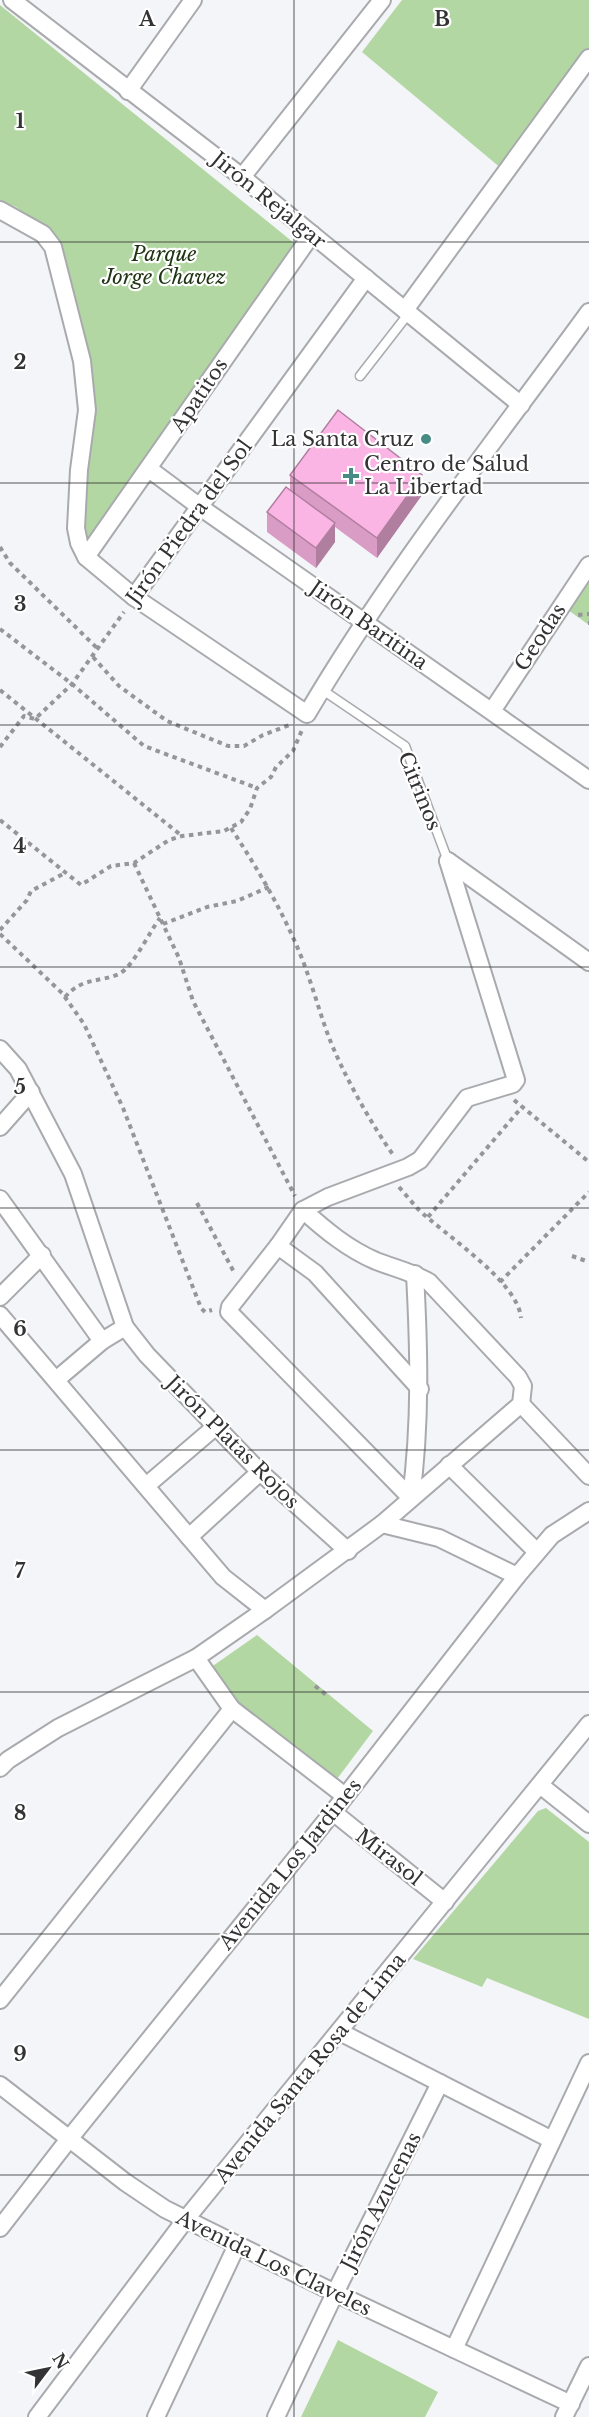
<svg xmlns="http://www.w3.org/2000/svg" width="589" height="2417" viewBox="0 0 589 2417" font-family="'Libre Baskerville',serif">
<rect width="100%" height="100%" fill="#f4f5f9"/>
<!-- green -->
<g fill="#b3d7a2">
<path d="M402,0h187v49l-87,120 -140,-117z"/>
<path d="M0,5l299,242 -210,292 -6,-7 7,-122 -42,-179 -32,-24 -16,-7z"/>
<path d="M589,567v58l-28,-20z"/>
<path d="M257,1635l116,96 -39,52 -101,-79 -26,-34z"/>
<path d="M546,1808l43,34v177l-102,-41 -5,9 -69,-28 125,-148z"/>
<path d="M338,2340l100,52 -13,25h-124z"/>
</g>
<g fill="none" stroke-linecap="round" stroke-linejoin="round">
<!-- lane casing -->
<g stroke="#a9aaae" stroke-width="11">
<g id="lane">
<path d="M360,376l49,-63"/>
<path d="M321,689l84,57 43,115"/>
</g>
</g>
<!-- street casing -->
<g stroke="#a9aaae" stroke-width="20">
<g id="street">
<path d="M12,0l230,177 279,228"/>
<path d="M128,91l65,-91"/>
<path d="M242,177l140,-177"/>
<path d="M0,210l43,24 10,13 29,114 5,49 -8,60 -3,58 3,15 7,14 48,40 173,117c83,-141 185,-269 282,-402"/>
<path d="M405,310l184,-252"/>
<path d="M149,469l51,38 389,273"/>
<path d="M86,557l226,-323"/>
<path d="M134,597l232,-319"/>
<path d="M492,711l97,-146"/>
<path d="M448,861l141,101"/>
<path d="M0,1049l18,20 55,105 52,153 22,28 113,117 88,79"/>
<path d="M0,1127l31,-35"/>
<path d="M0,1199l102,142"/>
<path d="M278,1246l37,27 105,116"/>
<path d="M0,1297l42,-42"/>
<path d="M0,1315l223,262 42,33"/>
<path d="M56,1380l46,-39 23,-14"/>
<path d="M521,1404l68,72"/>
<path d="M449,1465l88,87"/>
<path d="M146,1486l69,-59"/>
<path d="M411,1498l-182,-186 1,-5 48,-61 25,-36 25,-13 80,-30 12,-7 47,-62 46,-14 3,-4 -68,-219"/>
<path d="M411,1498c10,-76 8,-149 4,-224"/>
<path d="M382,1524l57,14 78,38"/>
<path d="M189,1537l71,-65"/>
<path d="M196,1658l36,51 113,87"/>
<path d="M0,1768l8,-8 50,-32 138,-70 69,-48 117,-86 139,-120 2,-18 -5,-9 -89,-95c-17,-10 -35,-14 -53,-21 -28,-12 -51,-31 -73,-51"/>
<path d="M540,1785l49,39"/>
<path d="M333,1812l112,90"/>
<path d="M0,2000l232,-291"/>
<path d="M340,2032l212,108"/>
<path d="M0,2085l125,97 40,27 170,84 236,111"/>
<path d="M0,2228l69,-89 264,-327 184,-236 35,-41 37,-24"/>
<path d="M454,2349l135,-286"/>
<path d="M37,2417l149,-198 403,-495"/>
<path d="M156,2417l81,-172"/>
<path d="M276,2417l59,-124 105,-210"/>
<path d="M564,2417l25,-51"/>
</g>
</g>
<!-- path -->
<g stroke="#969699" stroke-width="4" stroke-dasharray="4.5 4.5" stroke-linecap="butt">
<path d="M0,547l10,16 88,86"/>
<path d="M578,615l11,-1"/>
<path d="M588,623h1"/>
<path d="M0,629l72,55 72,62 113,42"/>
<path d="M93,657l26,29 48,35 61,25h16l19,-11 29,-11"/>
<path d="M0,690l182,146"/>
<path d="M0,747l24,-31 11,3 37,-35 52,-72"/>
<path d="M0,820l81,65 30,-19 23,-3 35,-23 13,-4 42,-5 17,-9 9,-13 7,-21 14,-11 5,-10 17,-16 9,-21"/>
<path d="M231,828c28,43 53,85 72,133 9,24 16,49 25,74 14,37 43,89 66,121"/>
<path d="M134,863l45,95 14,43 102,195"/>
<path d="M163,924l44,-17 30,-6 32,-14"/>
<path d="M0,930l27,-30 4,-9 34,-18"/>
<path d="M0,934l62,59 22,31 39,84 78,200 4,4 7,-2"/>
<path d="M65,997c18,-20 32,-14 54,-23 14,-7 31,-43 41,-56"/>
<path d="M514,1100l75,62"/>
<path d="M399,1187c6,7 12,14 18,21 26,26 101,73 104,110"/>
<path d="M197,1203l38,71"/>
<path d="M428,1217l94,-110"/>
<path d="M572,1256l17,6"/>
<path d="M500,1282l89,-90"/>
<path d="M315,1686l14,11"/>
</g>
<!-- lane -->
<use href="#lane" stroke="#fff" stroke-width="8"/>
<!-- street -->
<use href="#street" stroke="#fff" stroke-width="16"/>
</g>
<!-- wall -->
<path fill="#d89cc5" d="M290,475l132,20 -45,63 -42,-31v15l-19,26 -49,-36v-20l23,-22z"/>
<!-- shaded-wall -->
<g fill="#b07fa0">
<path d="M422,475v20l-45,63v-20z"/>
<path d="M335,523v19l-19,26v-20z"/>
</g>
<!-- building -->
<g fill="#fbb5e5" stroke="#b07fa0" stroke-width="1.5">
<path d="M338,410l84,65 -45,63 -87,-63z"/>
<path d="M286,487l49,36 -19,25 -49,-36z"/>
</g>
<!-- grid -->
<path fill="none" stroke="#333335" stroke-width="1.5" stroke-opacity="0.55" d="M294,0v2417M0,242h589M0,483h589M0,725h589M0,967h589M0,1208h589M0,1450h589M0,1692h589M0,1934h589M0,2175h589"/>
<!-- markers -->
<g fill="#468c85" stroke="#fff" stroke-width="2">
<circle cx="426" cy="439" r="6"/>
<path d="M348 467h6v6h6v6h-6v6h-6v-6h-6v-6h6z"/>
</g>
<g text-anchor="middle" stroke-width="4.5" stroke-linejoin="round" paint-order="stroke">
<!-- street labels -->
<g font-size="20" fill="#333335" stroke="#fff">
<text transform="translate(269 200) rotate(39)" y="7">Jirón Rejalgar</text>
<text transform="translate(199 395) rotate(-56)" y="7">Apatitos</text>
<text transform="translate(189 522) rotate(-54)" y="7">Jirón Piedra del Sol</text>
<text transform="translate(369 625) rotate(35)" y="7">Jirón Baritina</text>
<text transform="translate(540 637) rotate(-57)" y="7">Geodas</text>
<text transform="translate(420 791) rotate(68)" y="7">Citrinos</text>
<text transform="translate(233 1442) rotate(45)" y="7">Jirón Platas Rojos</text>
<text transform="translate(389 1857) rotate(38)" y="7">Mirasol</text>
<text transform="translate(290 1864) rotate(-51)" y="7">Avenida Los Jardines</text>
<text transform="translate(310 2068) rotate(-51)" y="7">Avenida Santa Rosa de Lima</text>
<text transform="translate(381 2201) rotate(-63)" y="7">Jirón Azucenas</text>
<text transform="translate(274 2263) rotate(26)" y="7">Avenida Los Claveles</text>
</g>
<!-- park labels -->
<g font-size="20" font-style="italic" fill="#203513" stroke="#fff">
<text x="164" y="261">Parque<tspan x="164" dy="23">Jorge Chavez</tspan></text>
</g>
<!-- poi labels -->
<g font-size="20" fill="#333335" stroke="#fff" text-anchor="end">
<text x="414" y="446">La Santa Cruz</text>
<text x="364" y="471" text-anchor="start">Centro de Salud<tspan x="364" dy="23">La Libertad</tspan></text>
</g>
</g>
<g font-size="20" text-anchor="middle" font-weight="bold" fill="#333335" stroke="#fff" stroke-width="4.5" stroke-linejoin="round" paint-order="stroke">
<text x="147" y="26">A</text>
<text x="442" y="26">B</text>
<text x="20" y="128">1</text>
<text x="20" y="369">2</text>
<text x="20" y="611">3</text>
<text x="20" y="853">4</text>
<text x="20" y="1094">5</text>
<text x="20" y="1336">6</text>
<text x="20" y="1578">7</text>
<text x="20" y="1820">8</text>
<text x="20" y="2061">9</text>
</g>
<!-- north arrow -->
<g transform="translate(48 2369) rotate(58)" stroke="#ffffff" stroke-width="4.5" paint-order="stroke">
<path d="M0-4.5L10 22L0 15L-10 22Z" fill="#333335"/>
<text y="-9" font-size="16" font-weight="bold" text-anchor="middle" fill="#333335">N</text>
</g>
</svg>
